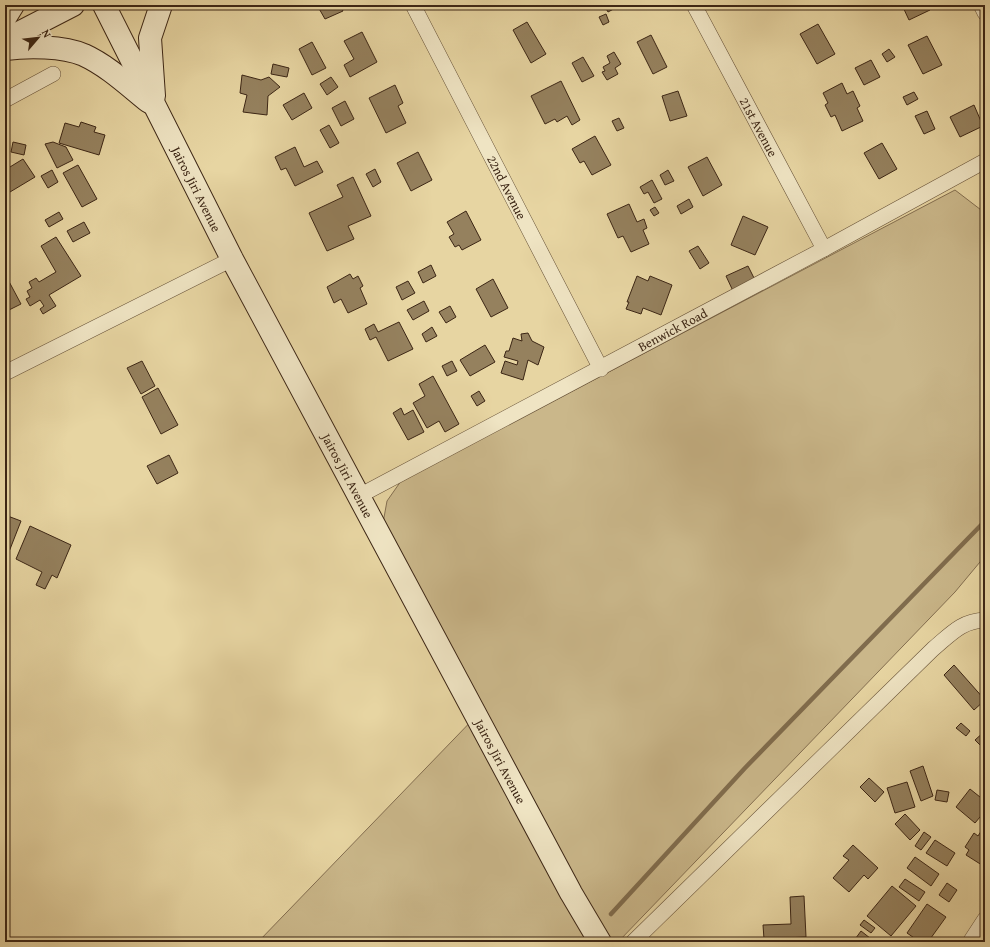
<svg xmlns="http://www.w3.org/2000/svg" width="990" height="947" viewBox="0 0 990 947" font-family="'Gentium Book Plus',serif">
<rect width="100%" height="100%" fill="#e7d5a2"/>
<filter id="stains"><feTurbulence type="fractalNoise" baseFrequency=".005" numOctaves="4"/><feColorMatrix values="0 0 0 0 .2 0 0 0 0 .09 0 0 0 0 .02 0 0 0 .5 -.17"/></filter>
<radialGradient id="worn" r=".72"><stop offset=".6" stop-color="#630" stop-opacity="0"/><stop offset="1" stop-color="#630" stop-opacity=".3"/></radialGradient>
<!-- green -->
<path fill="#cab78a" stroke="#836e50" d="M955,190l30,23v343l-30,36 -337,350h-360l224,-232 -99,-187 4,-22 14,-20z"/>
<g fill="none" stroke-linecap="round" stroke-linejoin="round">
<!-- stream -->
<path stroke="#806c4d" stroke-width="4.5" d="M611,914l134,-146 240,-247"/>
</g>
<!-- building -->
<g fill="#95815e" stroke="#3c2615">
<path d="M317,5h23l3,6 -18,8z"/>
<path d="M604,5h17l-13,7z"/>
<path d="M902,5h25l3,5 -21,10z"/>
<path d="M606,14l3,8 -6,3 -4,-8z"/>
<path d="M527,22l19,32 -15,9 -18,-33z"/>
<path d="M818,24l17,30 -18,10 -17,-30z"/>
<path d="M362,32l15,30 -27,15 -6,-12 10,-6 -10,-18z"/>
<path d="M651,35l16,32 -14,7 -16,-32z"/>
<path d="M927,36l15,29 -19,9 -15,-29z"/>
<path d="M312,42l14,26 -14,7 -13,-26z"/>
<path d="M889,49l6,8 -8,5 -5,-8z"/>
<path d="M614,52l7,12 -6,4 3,6 -11,6 -5,-8 3,-1 -2,-4 7,-4 -3,-7z"/>
<path d="M583,57l11,19 -12,6 -10,-19z"/>
<path d="M871,60l9,17 -16,8 -9,-17z"/>
<path d="M273,64l16,4 -2,9 -16,-3z"/>
<path d="M242,75l19,5 8,-3 11,10 -12,9 -1,19 -24,-3 4,-17 -7,-2z"/>
<path d="M331,77l7,10 -11,8 -7,-11z"/>
<path d="M561,81l19,39 -8,5 -5,-9 -10,6 -2,-3 -10,5 -14,-28z"/>
<path d="M842,83l5,11 6,-3 7,15 -3,2 6,13 -21,10 -7,-16 -4,2 -6,-12 3,-2 -5,-10z"/>
<path d="M395,85l8,18 -5,3 8,17 -20,10 -17,-35z"/>
<path d="M678,91l9,25 -17,5 -8,-25z"/>
<path d="M914,92l4,7 -11,6 -4,-8z"/>
<path d="M304,93l8,15 -20,12 -9,-15z"/>
<path d="M345,101l9,18 -13,7 -9,-18z"/>
<path d="M974,105l9,21 -23,11 -10,-20z"/>
<path d="M927,111l8,18 -11,5 -9,-18z"/>
<path d="M619,118l5,10 -7,3 -5,-10z"/>
<path d="M81,122l15,5 -2,5 11,3 -6,20 -40,-12 6,-20 14,4z"/>
<path d="M329,125l10,18 -9,5 -10,-18z"/>
<path d="M595,136l16,29 -19,10 -8,-14 -4,2 -8,-14z"/>
<path d="M13,142l13,3 -2,10 -13,-3z"/>
<path d="M53,142l13,5 7,13 -16,8 -12,-24z"/>
<path d="M882,143l15,26 -18,10 -15,-26z"/>
<path d="M295,147l9,20 13,-6 6,11 -28,14 -9,-18 -5,2 -6,-13z"/>
<path d="M418,152l14,28 -21,11 -14,-28z"/>
<path d="M707,157l15,28 -19,11 -15,-29z"/>
<path d="M23,159l12,18 -30,18v-25z"/>
<path d="M78,165l19,34 -15,8 -19,-34z"/>
<path d="M375,169l6,13 -8,5 -7,-13z"/>
<path d="M52,170l6,12 -10,6 -7,-12z"/>
<path d="M668,170l6,11 -9,4 -5,-10z"/>
<path d="M353,177l18,39 -23,10 6,13 -27,12 -18,-38 34,-16 -6,-12z"/>
<path d="M652,180l10,19 -8,4 -6,-11 -4,2 -4,-7z"/>
<path d="M689,199l4,8 -12,7 -4,-8z"/>
<path d="M629,204l8,18 7,-3 3,9 -4,2 6,14 -18,8 -8,-16 -5,2 -11,-24z"/>
<path d="M655,207l4,6 -5,3 -4,-6z"/>
<path d="M466,211l15,29 -19,10 -3,-5 -4,2 -6,-10 5,-3 -7,-12z"/>
<path d="M59,212l4,7 -14,8 -4,-7z"/>
<path d="M743,216l25,11 -13,28 -24,-10z"/>
<path d="M84,222l6,11 -17,9 -6,-11z"/>
<path d="M56,237l25,39 -32,19 7,11 -13,8 -3,-5 4,-3 -4,-6 -10,6 -4,-7 4,-2 -3,-6 5,-3 -3,-6 7,-4 3,4 17,-10 -15,-26z"/>
<path d="M698,246l11,17 -9,6 -11,-18z"/>
<path d="M431,265l5,11 -13,7 -5,-11z"/>
<path d="M748,266l7,14 -22,11 -7,-15z"/>
<path d="M5,274l16,30 -14,7 -2,-3z"/>
<path d="M350,274l3,5 5,-3 5,10 -3,2 7,16 -19,9 -7,-14 -7,4 -7,-16z"/>
<path d="M637,276l11,5 2,-5 22,9 -11,30 -18,-7 -2,6 -15,-5 3,-7h-2z"/>
<path d="M493,279l15,29 -17,9 -15,-28z"/>
<path d="M408,281l7,12 -13,7 -6,-13z"/>
<path d="M424,301l5,10 -16,9 -6,-10z"/>
<path d="M450,306l6,11 -10,6 -7,-11z"/>
<path d="M399,322l14,27 -25,12 -12,-24 -6,3 -5,-11 9,-5 4,8z"/>
<path d="M432,327l5,9 -11,6 -4,-8z"/>
<path d="M528,333l4,8 12,6 -6,18 -10,-5 -5,20 -22,-7 4,-12 12,4 1,-4 -14,-4 2,-6h3l4,-13 9,3 -1,-7z"/>
<path d="M485,345l10,17 -25,14 -10,-16z"/>
<path d="M142,361l13,25 -14,8 -14,-26z"/>
<path d="M452,361l5,10 -10,5 -5,-10z"/>
<path d="M433,376l26,48 -14,8 -6,-11 -12,7 -14,-25 12,-7 -6,-12z"/>
<path d="M158,388l20,37 -17,9 -19,-37z"/>
<path d="M479,391l6,10 -8,5 -6,-10z"/>
<path d="M401,408l3,7 9,-5 11,22 -16,8 -15,-27z"/>
<path d="M169,455l9,18 -21,11 -10,-18z"/>
<path d="M5,515l16,6 -16,41z"/>
<path d="M30,526l41,19 -14,33 -5,-3 -7,14 -9,-4 6,-13 -26,-13z"/>
<path d="M954,665l31,35 -11,10 -30,-35z"/>
<path d="M961,723l9,8 -4,5 -10,-8z"/>
<path d="M985,731v16l-1,2 -9,-9z"/>
<path d="M923,766l10,30 -12,5 -11,-30z"/>
<path d="M869,778l15,14 -9,10 -15,-15z"/>
<path d="M907,782l8,25 -20,6 -8,-25z"/>
<path d="M970,789l15,12v10l-10,12 -19,-16z"/>
<path d="M937,790l12,2 -2,10 -12,-2z"/>
<path d="M905,814l15,16 -10,10 -15,-16z"/>
<path d="M985,825v42l-19,-12 3,-5 -4,-3 9,-14 4,3z"/>
<path d="M924,832l7,5 -10,13 -6,-4z"/>
<path d="M935,840l20,13 -8,13 -21,-13z"/>
<path d="M853,845l25,23 -10,11 -4,-4 -15,17 -16,-14 16,-18 -6,-4z"/>
<path d="M915,857l24,17 -8,12 -24,-18z"/>
<path d="M905,879l20,13 -6,9 -20,-14z"/>
<path d="M947,883l10,7 -8,12 -10,-7z"/>
<path d="M892,886l24,20 -25,30 -24,-20z"/>
<path d="M804,896l2,41 -42,2 -1,-14 28,-1 -1,-27z"/>
<path d="M927,904l19,13 -18,25h-8l-13,-9z"/>
<path d="M864,920l11,8 -4,5 -11,-8z"/>
<path d="M861,931l14,11h-22z"/>
</g>
<g fill="none" stroke-linecap="round" stroke-linejoin="round">
<!-- minor casing -->
<g stroke="#675238" stroke-width="16">
<g id="minor">
<path id="s1" d="M413,5l188,364"/>
<path id="s2" d="M694,5l130,244"/>
<path d="M981,5l4,8"/>
<path d="M5,100l48,-26"/>
<path d="M5,373l227,-114"/>
<path id="s3" d="M359,496l465,-247 161,-88"/>
<path d="M633,942l300,-293c18,-15 28,-28 52,-29"/>
<path d="M970,942l15,-23"/>
</g>
</g>
<!-- secondary casing -->
<g stroke="#3c2615" stroke-width="24">
<g id="secondary">
<path id="s4" d="M104,5l128,254 339,634 29,49"/>
<path d="M5,18l8,-13"/>
<path d="M5,40l68,-35"/>
<path d="M5,49c23,-3 58,-3 79,6 24,11 45,31 65,47"/>
<path d="M154,96l-4,-58 11,-33"/>
</g>
</g>
<!-- minor -->
<use href="#minor" stroke="#efe4c3" stroke-width="15"/>
<!-- secondary -->
<use href="#secondary" stroke="#efe4c3" stroke-width="22"/>
</g>
<g text-anchor="middle" stroke-width="3.5" stroke-linejoin="round" paint-order="stroke">
<!-- street labels -->
<g font-size="13" fill="#3c2615" stroke="#efe4c3">
<text dy="5" stroke="none"><textPath href="#s2" startOffset="138">21st Avenue</textPath></text>
<text dy="5" stroke="none"><textPath href="#s1" startOffset="205">22nd Avenue</textPath></text>
<text dy="5" stroke="none"><textPath href="#s4" startOffset="206">Jairos Jiri Avenue</textPath></text>
<text dy="5" stroke="none"><textPath href="#s3" startOffset="355">Benwick Road</textPath></text>
<text dy="5" stroke="none"><textPath href="#s4" startOffset="530">Jairos Jiri Avenue</textPath></text>
<text dy="5" stroke="none"><textPath href="#s4" startOffset="854">Jairos Jiri Avenue</textPath></text>
</g>
</g>
<!-- margin -->
<rect width="990" height="947" fill="none" stroke="#e7d5a2" stroke-width="20"/>
<rect x="6" y="6" width="978" height="935" fill="none" stroke="#3c2615" stroke-width="2"/>
<rect x="10" y="10" width="970" height="927" fill="none" stroke="#3c2615"/>
<!-- north arrow -->
<g transform="translate(38 38) rotate(62)" stroke="#efe4c3" stroke-width="3" paint-order="stroke">
<path d="M0-3L7 15L0 10L-7 15Z" fill="#3c2615"/>
<text y="-6" font-size="11" font-weight="bold" text-anchor="middle" fill="#3c2615">N</text>
</g>
<rect width="100%" height="100%" filter="url(#stains)"/>
<rect width="100%" height="100%" fill="url(#worn)"/>
</svg>
